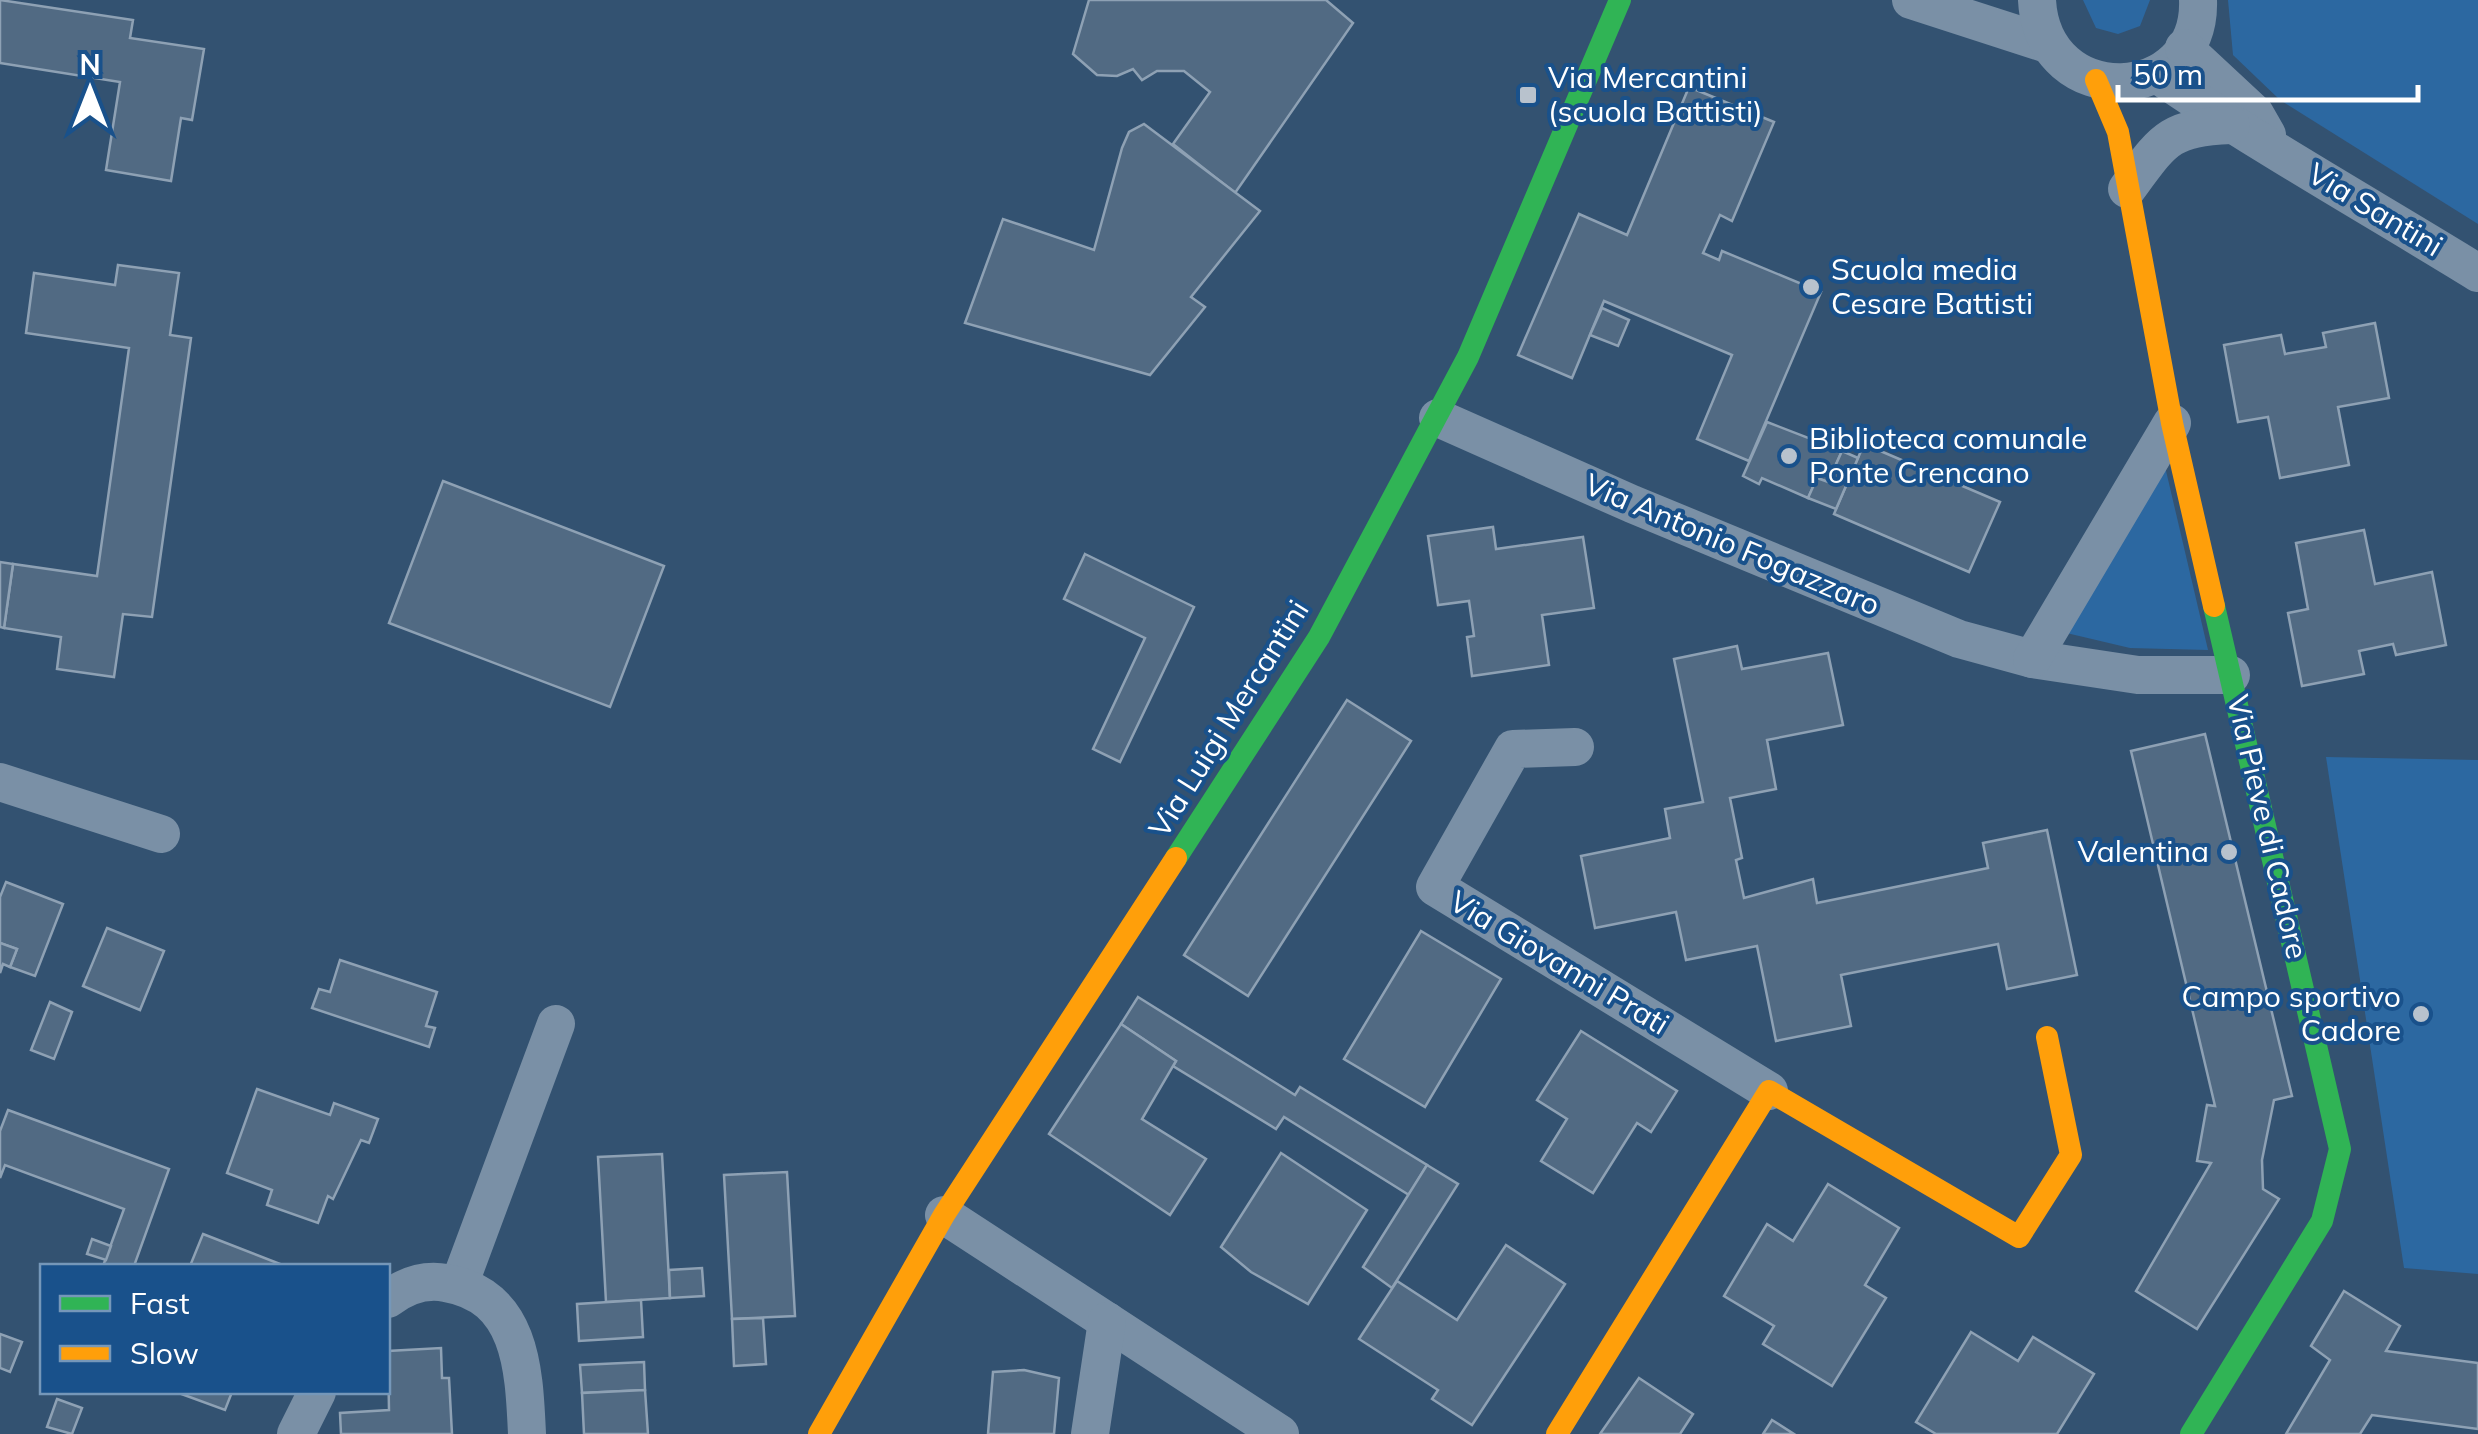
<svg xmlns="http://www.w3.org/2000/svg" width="2478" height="1434" viewBox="0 0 2478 1434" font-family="Mulish,sans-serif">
<rect width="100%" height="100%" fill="#335271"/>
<!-- green -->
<g fill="#2c68a1">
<path d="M2083,0h67l-10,26 -22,8 -22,-6z"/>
<path d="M2228,0h250v224l-198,-124 -47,-45z"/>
<path d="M2163,458l45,192 -78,-2 -72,-17z"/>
<path d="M2326,757l152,3v514l-74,-6z"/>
</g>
<!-- building -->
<g fill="#516a83" stroke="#8ea1b4" stroke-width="2.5">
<path d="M0,0l133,20 -3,18 74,11 -12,71 -11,-2 -10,63 -65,-11 14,-88 -120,-19z"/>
<path d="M1089,0h237l27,23 -118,170 -62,-49 37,-52 -26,-21h-27l-15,9 -9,-11 -16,7 -20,-1 -24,-21z"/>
<path d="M1689,87l85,35 -42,99 -12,-6 -17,38 16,7 3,-9 99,41 -72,169 -52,-22 35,-84 -128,-54 -32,77 -54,-23 61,-141 48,21z"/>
<path d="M1144,124l116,87 -69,86 14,10 -55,68 -185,-52 38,-104 91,31 28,-102 7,-16z"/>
<path d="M118,265l61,8 -9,62 21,3 -39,279 -29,-3 -9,63 -57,-8 4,-32 -57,-9 9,-64 84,12 32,-228 -103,-15 8,-60 81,12z"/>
<path d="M1602,308l27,12 -11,26 -28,-11z"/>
<path d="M2375,323l14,75 -51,9 11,58 -69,13 -12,-61 -30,5 -14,-77 57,-10 4,19 41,-7 -3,-14z"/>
<path d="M1767,422l75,29 -14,31 -11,-4 -9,20 -46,-20 -3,6 -16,-8z"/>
<path d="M1864,444l136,58 -31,70 -135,-58z"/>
<path d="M1842,451l16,7 -22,51 -28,-11 9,-20 11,4z"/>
<path d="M443,481l221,85 -54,141 -221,-84z"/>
<path d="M1493,527l3,22 87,-12 11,71 -52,7 7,50 -77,11 -5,-39 7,-1 -5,-35 -31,4 -10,-69z"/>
<path d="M2364,530l11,54 57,-12 14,73 -50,10 -3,-11 -34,7 5,23 -62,12 -14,-73 20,-4 -12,-66z"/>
<path d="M1085,554l109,53 -74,155 -27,-13 52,-111 -81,-39z"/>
<path d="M0,562l13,2 -9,64 -4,-1z"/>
<path d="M1737,646l5,23 86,-16 15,72 -76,15 9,49 -46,9 12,60 -6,2 8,38 69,-19 4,24 171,-35 -5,-25 64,-13 30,145 -70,14 -9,-45 -157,31 10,51 -75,15 -19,-95 -71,14 -10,-48 -81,16 -14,-72 89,-18 -5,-29 38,-7 -29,-143z"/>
<path d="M1347,700l64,41 -163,255 -64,-41z"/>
<path d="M2205,734l87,362 -18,4 -12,60 1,29 16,10 -82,130 -61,-38 75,-128 -14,-2 10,-56 8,1 -84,-355z"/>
<path d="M6,882l57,22 -28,72 -25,-9 7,-18 -17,-6v-46z"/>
<path d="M107,928l57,23 -24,59 -57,-24z"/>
<path d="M1421,931l80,48 -76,128 -81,-48z"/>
<path d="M0,943l17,6 -7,18 -7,-3 -3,9z"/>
<path d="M340,960l97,32 -11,34 9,2 -6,19 -117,-39 7,-19 11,3z"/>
<path d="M1138,997l157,98 5,-8 127,78 -18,30 -125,-78 -8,12 -103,-63 3,-5 -55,-37z"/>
<path d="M50,1002l22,10 -18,47 -23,-9z"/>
<path d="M1121,1024l55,37 -34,58 64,40 -36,56 -121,-81z"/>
<path d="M1581,1031l96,60 -26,41 -14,-9 -44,70 -52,-32 26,-42 -30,-19z"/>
<path d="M257,1089l73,26 4,-12 44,16 -9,24 -8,-3 -28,59 -5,-3 -10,27 -51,-18 5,-15 -45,-17z"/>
<path d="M8,1110l161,59 -35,97h-31l21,-57 -119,-44 -5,13v-47z"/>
<path d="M1281,1153l86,57 -59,94 -57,-32 -30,-25z"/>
<path d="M662,1154l8,144 -64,4 -8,-145z"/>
<path d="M1427,1165l31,19 -66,104 -29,-21z"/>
<path d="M787,1172l8,144 -63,3 -8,-144z"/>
<path d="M1828,1184l71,44 -34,57 21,13 -54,88 -69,-42 11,-18 -50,-30 43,-72 26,17z"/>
<path d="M203,1234l77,30 -1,2h-89z"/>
<path d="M92,1239l19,7 -5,14 -19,-6z"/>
<path d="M1506,1245l59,39 -93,141 -40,-26 6,-9 -79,-51 38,-58 60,39z"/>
<path d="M702,1268l2,28 -34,2 -1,-28z"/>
<path d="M2344,1291l56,35 -14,25 92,12v66l-106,-14 -12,19h-74l44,-74 -19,-14z"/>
<path d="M641,1300l2,37 -64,4 -2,-37z"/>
<path d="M763,1318l3,46 -32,2 -2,-47z"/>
<path d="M1971,1332l47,29 15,-24 61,37 -37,60h-121l-20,-12z"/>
<path d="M0,1334l22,8 -12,30 -10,-4z"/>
<path d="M441,1348l1,30h7l3,56h-111l-1,-21 49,-3 -1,-59z"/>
<path d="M644,1362l1,28 -63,3 -2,-28z"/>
<path d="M1024,1370l35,8 -5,56h-66l5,-62z"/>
<path d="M1639,1378l54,36 -13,20h-80z"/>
<path d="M645,1390l3,44h-64l-2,-41z"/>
<path d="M176,1392h56l-7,18z"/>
<path d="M57,1399l25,9 -10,26 -25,-7z"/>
<path d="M1772,1420l22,14h-31z"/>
</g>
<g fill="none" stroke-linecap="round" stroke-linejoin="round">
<!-- street -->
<g stroke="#7a90a6" stroke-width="38">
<path d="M1911,0l136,44"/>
<path d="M2037,0c6,113 165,106 161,0"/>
<path d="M2184,48l71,66 12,21"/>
<path d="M2157,74c103,71 214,133 321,199"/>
<path d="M2127,189c37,-50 41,-61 104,-64"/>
<path d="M1438,418l194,86 327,135 73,20 106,16h93"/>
<path d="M2032,659l140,-236"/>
<path d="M1575,747l-62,2 -78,138 334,204"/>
<path d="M0,782l161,52"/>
<path d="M944,1215l336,219"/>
<path d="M459,1285l97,-261"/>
<path d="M388,1299c17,-13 37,-20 58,-16 76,13 78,87 81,151"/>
<path d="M296,1434l21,-42"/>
<path d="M1090,1434l17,-113"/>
</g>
<!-- fast -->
<g stroke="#30b455" stroke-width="22">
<path d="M1176,858l143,-221 149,-280 152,-357"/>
<path d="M2191,1434l131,-213 18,-72 -126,-543"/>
</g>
<!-- slow -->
<g stroke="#ff9f0a" stroke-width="22">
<path d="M2096,80l22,52 54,291 42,183"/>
<path d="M819,1434l125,-219 232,-357"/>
<path d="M1557,1434l212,-343 250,146 52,-82 -24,-118"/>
</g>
</g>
<!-- markers -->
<g fill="#b8c2cd" stroke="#19518b" stroke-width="4">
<rect x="1518" y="85" width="20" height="20" rx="5"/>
<circle cx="1811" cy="287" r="10"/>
<circle cx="1789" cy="456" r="10"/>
<circle cx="2229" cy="852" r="10"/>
<circle cx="2421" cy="1014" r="10"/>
</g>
<g text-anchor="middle" stroke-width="8" stroke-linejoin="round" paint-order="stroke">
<!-- poi labels -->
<g font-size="30" fill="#fff" stroke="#19518b" text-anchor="start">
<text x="1548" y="88">Via Mercantini<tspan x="1548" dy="34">(scuola Battisti)</tspan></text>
<text x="1831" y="280">Scuola media<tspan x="1831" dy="34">Cesare Battisti</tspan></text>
<text x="1809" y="449">Biblioteca comunale<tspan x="1809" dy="34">Ponte Crencano</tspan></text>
<text x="2209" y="862" text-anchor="end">Valentina</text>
<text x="2401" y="1007" text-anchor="end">Campo sportivo<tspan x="2401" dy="34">Cadore</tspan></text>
</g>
<!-- street labels -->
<g font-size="30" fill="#fff" stroke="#19518b">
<text transform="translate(2375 210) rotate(31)" y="10">Via Santini</text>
<text transform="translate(1732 545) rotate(23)" y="10">Via Antonio Fogazzaro</text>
<text transform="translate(1229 719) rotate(-58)" y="10">Via Luigi Mercantini</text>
<text transform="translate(2267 827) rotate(77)" y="10">Via Pieve di Cadore</text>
<text transform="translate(1559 963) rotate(31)" y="10">Via Giovanni Prati</text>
</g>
</g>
<!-- legend -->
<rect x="40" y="1264" width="350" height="130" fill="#19518b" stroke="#7597b9" stroke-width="2.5"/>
<rect x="60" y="1296" width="50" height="15" fill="#30b455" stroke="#7597b9" stroke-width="2.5"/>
<text x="130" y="1314" font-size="30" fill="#ffffff">Fast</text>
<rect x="60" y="1346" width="50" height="15" fill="#ff9f0a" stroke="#7597b9" stroke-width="2.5"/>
<text x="130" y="1364" font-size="30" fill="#ffffff">Slow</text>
<!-- north arrow -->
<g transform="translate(90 90)" stroke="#19518b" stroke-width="8" paint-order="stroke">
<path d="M0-8L18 38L0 25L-18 38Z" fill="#ffffff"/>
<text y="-15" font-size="28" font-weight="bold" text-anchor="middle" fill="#ffffff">N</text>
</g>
<!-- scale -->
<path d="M2118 85v15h300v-15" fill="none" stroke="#ffffff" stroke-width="5"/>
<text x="2133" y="85" font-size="30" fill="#ffffff" stroke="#19518b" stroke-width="8" paint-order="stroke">50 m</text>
</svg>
